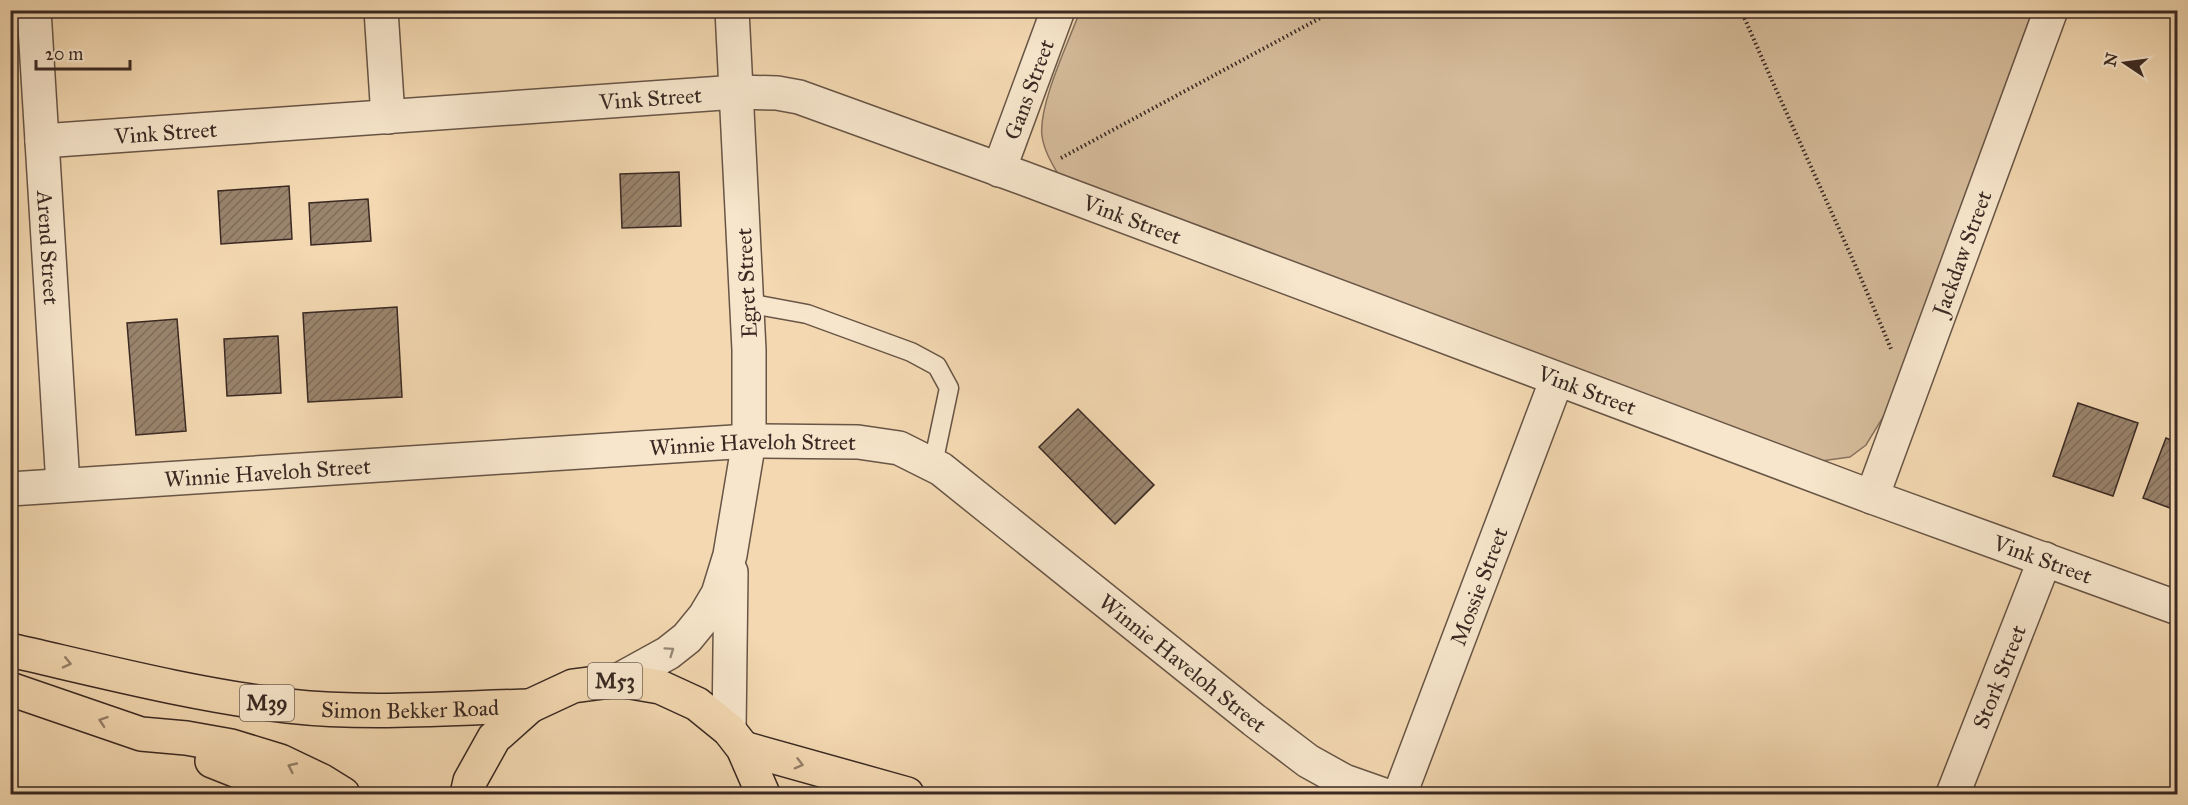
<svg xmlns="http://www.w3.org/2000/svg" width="2188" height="805" viewBox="0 0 2188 805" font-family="'IM FELL Great Primer',serif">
<defs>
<pattern id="building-hatch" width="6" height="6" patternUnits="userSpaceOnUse" patternTransform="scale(1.5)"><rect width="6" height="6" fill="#9a846d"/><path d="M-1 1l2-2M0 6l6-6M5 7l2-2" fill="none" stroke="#7f6c59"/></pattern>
</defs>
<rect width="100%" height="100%" fill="#f3d8b1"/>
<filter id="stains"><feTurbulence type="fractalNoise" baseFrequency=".00333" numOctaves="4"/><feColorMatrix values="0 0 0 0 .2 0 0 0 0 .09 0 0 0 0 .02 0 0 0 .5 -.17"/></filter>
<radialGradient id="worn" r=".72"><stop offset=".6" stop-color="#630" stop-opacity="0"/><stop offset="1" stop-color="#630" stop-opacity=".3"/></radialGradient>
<!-- park -->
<path fill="#d4ba99" stroke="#87725e" stroke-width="1.5" d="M1080,11h956l-151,403 -19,31 -16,12 -29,4 -763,-287c-7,-12 -14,-24 -16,-38 -4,-31 27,-95 38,-125z"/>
<!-- building -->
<g fill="url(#building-hatch)" stroke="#3a2923" stroke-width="1.5">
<path d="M679,172l2,54 -59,2 -2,-54z"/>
<path d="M289,186l3,53 -71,5 -3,-53z"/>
<path d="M368,199l3,42 -60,4 -2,-42z"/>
<path d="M397,307l5,90 -94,5 -5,-89z"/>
<path d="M177,319l9,112 -50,4 -9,-112z"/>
<path d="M278,336l3,57 -54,3 -3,-57z"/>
<path d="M2078,403l60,20 -25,73 -60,-20z"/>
<path d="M1078,409l76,76 -39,39 -76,-77z"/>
<path d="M2166,438l12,5v68l-35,-13z"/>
</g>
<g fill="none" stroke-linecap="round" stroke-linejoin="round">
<!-- service casing -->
<g stroke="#685546" stroke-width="21">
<path id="service" d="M747,303l60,11 104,38 26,14 12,22 -16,76"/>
</g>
<!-- minor casing -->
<g stroke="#685546" stroke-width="36">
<g id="minor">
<path id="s1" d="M34,10l29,475"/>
<path d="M381,10l7,107"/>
<path id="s2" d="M42,141l695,-49 40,1 22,4 224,81 849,319 306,111"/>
<path id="s3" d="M999,170l59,-160"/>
<path id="s4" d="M10,489l739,-48 109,1 41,6 42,21 313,251 54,41 36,20 37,13"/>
<path id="s5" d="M1872,497l179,-487"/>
<path d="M619,680l49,-27 19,-15 18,-22 13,-22 12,-39 19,-114v-91l-17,-340"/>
<path d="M729,730l2,-158"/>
<path id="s6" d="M1400,794l157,-415"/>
<path id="s7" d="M1953,794l92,-235"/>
</g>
</g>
<!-- primary casing -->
<g stroke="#3a2923" stroke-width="36">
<g id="primary">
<path id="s8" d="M10,650c92,21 184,45 278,56 80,9 161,2 242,0"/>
<path d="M10,689l131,45 45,4 45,8 49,15 42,20 21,13"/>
<path d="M743,748l164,46"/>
<path d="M212,761l61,24 18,9"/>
<path d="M467,794l3,-13 24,-43 36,-32 43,-20 46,-6 41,7 37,17 32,26 14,18 20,46"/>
</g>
</g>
<!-- path -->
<g stroke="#3a2923" stroke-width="4" stroke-dasharray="1.5 3" stroke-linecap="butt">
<path d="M1741,10c49,114 103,225 150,339"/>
<path d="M1061,158l274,-148"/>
</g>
<!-- service -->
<use href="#service" stroke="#f7e6cc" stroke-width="18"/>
<!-- minor -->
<use href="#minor" stroke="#f7e6cc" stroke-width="33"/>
<!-- primary -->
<use href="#primary" stroke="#f3d8b1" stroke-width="33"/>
</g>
<!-- one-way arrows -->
<defs><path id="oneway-chevron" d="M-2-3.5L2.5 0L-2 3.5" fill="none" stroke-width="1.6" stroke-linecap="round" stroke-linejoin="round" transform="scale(1.5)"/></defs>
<use stroke="#988878" href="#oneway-chevron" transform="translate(670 651) rotate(-35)"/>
<g stroke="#96806a">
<use href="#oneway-chevron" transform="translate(67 663) rotate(13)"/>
<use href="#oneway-chevron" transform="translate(103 721) rotate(-161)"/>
<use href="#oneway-chevron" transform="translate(799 764) rotate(15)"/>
<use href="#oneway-chevron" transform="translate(292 767) rotate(-155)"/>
</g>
<g text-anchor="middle" stroke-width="4.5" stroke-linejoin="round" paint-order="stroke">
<!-- shield labels -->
<g fill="#f7e6cc" stroke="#736256" stroke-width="1.5">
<rect x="588" y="663" width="54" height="36" rx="4.5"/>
<rect x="240" y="685" width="54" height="36" rx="4.5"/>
</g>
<g font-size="21" font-weight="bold" fill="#3a2923">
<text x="615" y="688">M53</text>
<text x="267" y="710">M39</text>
</g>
<!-- street labels -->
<g font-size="22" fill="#3a2923" stroke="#f7e6cc">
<text dy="8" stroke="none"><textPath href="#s3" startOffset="86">Gans Street</textPath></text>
<text dy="8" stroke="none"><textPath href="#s2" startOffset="610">Vink Street</textPath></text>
<text dy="8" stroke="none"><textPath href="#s2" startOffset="124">Vink Street</textPath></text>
<text dy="8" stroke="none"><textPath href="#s2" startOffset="1114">Vink Street</textPath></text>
<text dy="8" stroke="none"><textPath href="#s1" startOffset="238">Arend Street</textPath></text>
<text dy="8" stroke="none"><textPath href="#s5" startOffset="260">Jackdaw Street</textPath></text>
<text transform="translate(746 283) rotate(-93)" y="8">Egret Street</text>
<text dy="8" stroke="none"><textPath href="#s2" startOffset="1600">Vink Street</textPath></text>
<text dy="8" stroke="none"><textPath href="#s4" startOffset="744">Winnie Haveloh Street</textPath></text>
<text dy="8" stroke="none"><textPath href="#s4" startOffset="258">Winnie Haveloh Street</textPath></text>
<text dy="8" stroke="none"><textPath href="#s2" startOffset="2086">Vink Street</textPath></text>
<text dy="8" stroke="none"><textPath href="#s6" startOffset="222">Mossie Street</textPath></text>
<text dy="8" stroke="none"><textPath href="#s4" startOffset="1248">Winnie Haveloh Street</textPath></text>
<text dy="8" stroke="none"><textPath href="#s7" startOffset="126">Stork Street</textPath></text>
<text dy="8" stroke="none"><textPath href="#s8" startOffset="406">Simon Bekker Road</textPath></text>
</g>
</g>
<!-- margin -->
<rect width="2188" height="805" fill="none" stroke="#f3d8b1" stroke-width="36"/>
<rect x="12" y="12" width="2164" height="781" fill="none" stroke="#3a2923" stroke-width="3"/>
<rect x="18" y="18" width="2152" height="769" fill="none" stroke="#3a2923" stroke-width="1.5"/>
<!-- north arrow -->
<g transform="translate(2125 63) rotate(283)" stroke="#f7e6cc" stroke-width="4.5" paint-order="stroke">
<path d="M0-4.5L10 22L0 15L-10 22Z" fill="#3a2923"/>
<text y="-9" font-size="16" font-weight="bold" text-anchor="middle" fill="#3a2923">N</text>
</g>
<!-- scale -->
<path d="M36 60v9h94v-9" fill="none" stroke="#3a2923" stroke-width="3"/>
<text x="45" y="60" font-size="18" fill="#3a2923" stroke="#f7e6cc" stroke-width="4.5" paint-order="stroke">20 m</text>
<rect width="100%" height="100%" filter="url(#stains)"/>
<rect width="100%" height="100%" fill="url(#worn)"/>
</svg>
